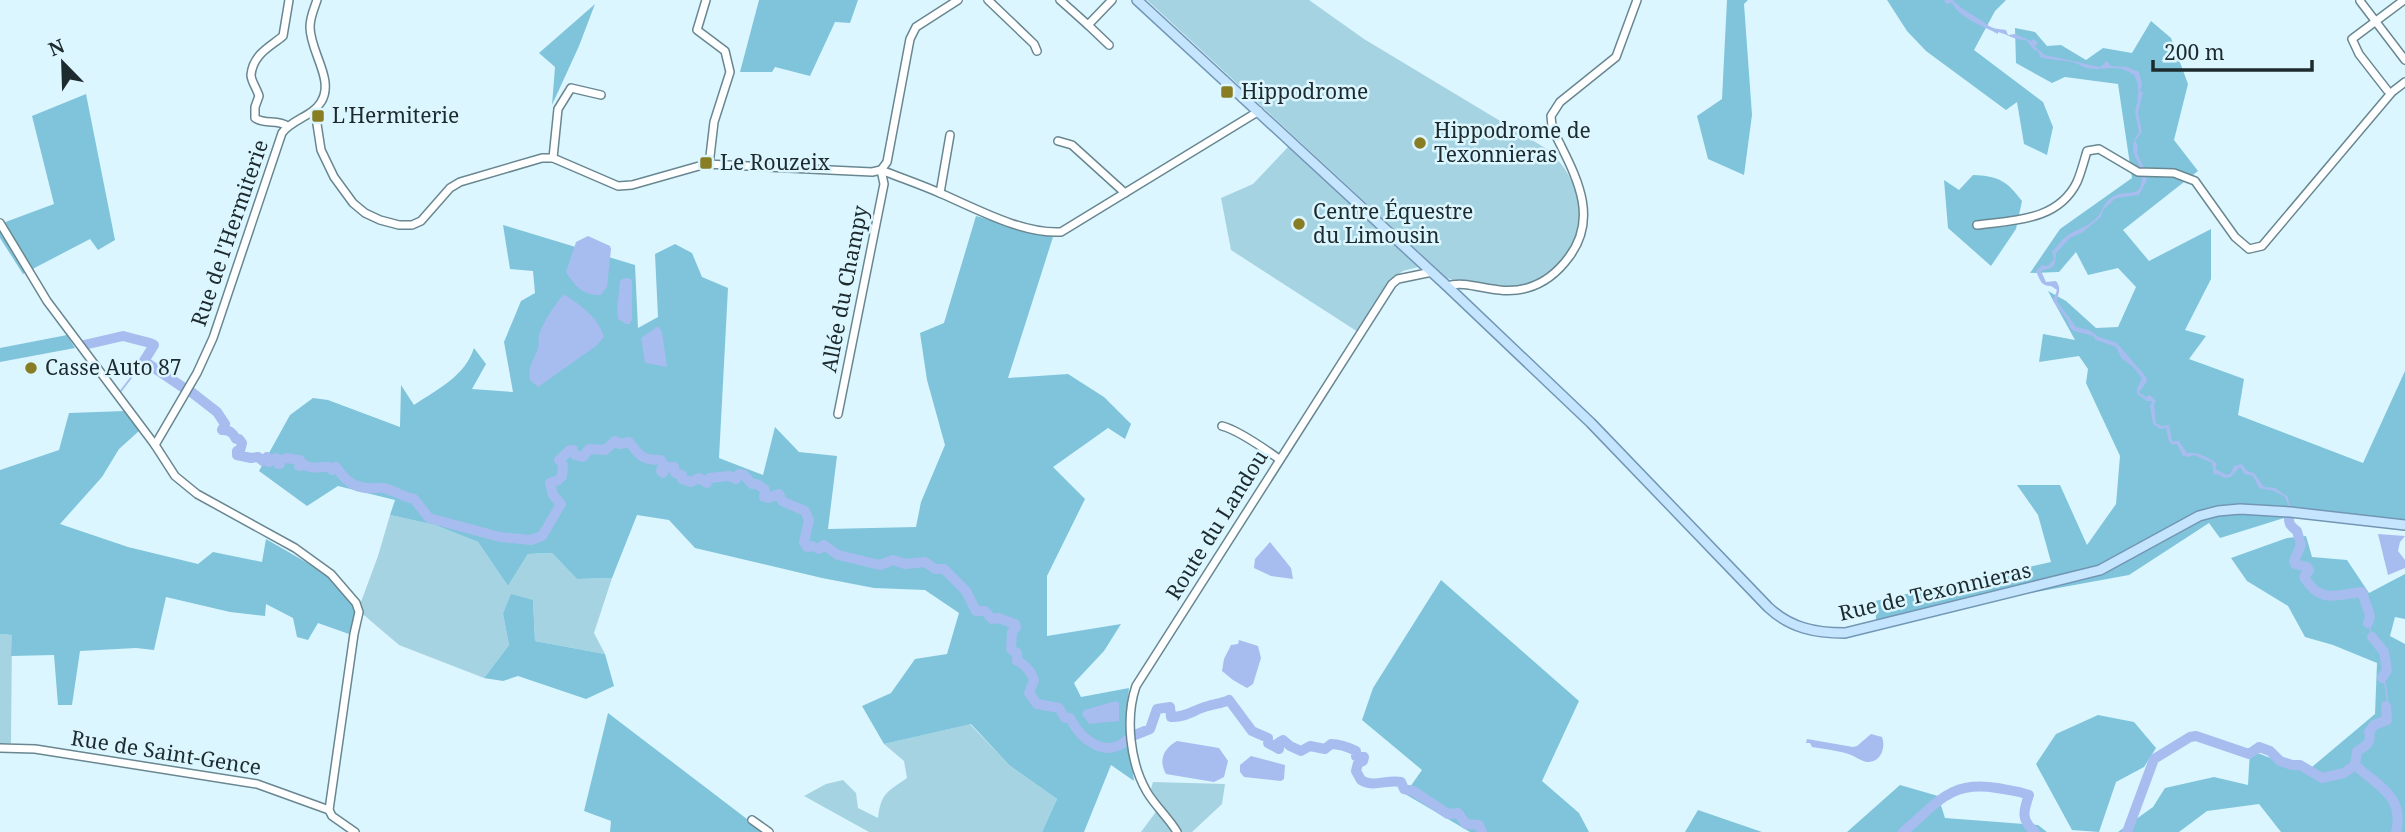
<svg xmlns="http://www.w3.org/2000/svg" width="2405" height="832" viewBox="0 0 2405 832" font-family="'Noto Serif',serif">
<rect width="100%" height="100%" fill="#dcf6ff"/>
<!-- green -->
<g fill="#a6d3e2">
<path d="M1147,0h162l55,39 178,107c53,37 52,118 -14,138 -24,8 -57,2 -81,-6z"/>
<path d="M1289,146l129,121 -15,4 -13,9 -32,52 -127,-82 -10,-52 32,-14z"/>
<path d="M390,515l45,10 43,17 30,44 20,-32 24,-1 25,26 35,-1 -18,55 11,21 -70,-13 -2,-41 -30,14 6,31 -25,33 -85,-33 -41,-35 20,-54z"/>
<path d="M0,634l12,1 -1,108 -11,1z"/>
<path d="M970,724l39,41 48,34 -15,33h-173l-65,-36 22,-12 17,-4 13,13 2,15 20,10c3,-25 9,-26 29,-40l-3,-17 -20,-17z"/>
<path d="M1153,782l72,2 -3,20 -30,28h-10l-3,-4 -4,4h-34l20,-27 -10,-16z"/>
</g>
<!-- forest -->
<g fill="#7fc4db">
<path d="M759,0h99l-8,23 -15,-1 -25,54 -35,-9 -3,5h-32z"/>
<path d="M1727,0h21l-4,4 8,111 -8,60 -36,-16 -11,-43 25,-17z"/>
<path d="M1887,0h119l-11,11 -21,39 69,52 10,25 -6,28 -23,-11 -7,-42 -11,8 -80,-59 -19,-20z"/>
<path d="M595,4l-16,42 -27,59 3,-38 -16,-14z"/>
<path d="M2151,21l20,17 17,46 -14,56 24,31 -75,59 26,31 62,-32v50l-26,51 21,6 -17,23 55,20 -6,36 125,48 42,-92v159l-92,-21 -93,29 -11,-15 -80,52 -253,46 -1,-20 176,-39 -13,-47 -21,-30h43l27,60 29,-41 4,-48 -34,-73 2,-14 -9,-13 -40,6 4,-28 32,6 -27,-49 18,10 30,27 22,-1 18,-40 -18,-19 -30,7 -12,-23 -17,20 -29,1 30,-44 72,-51 -14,-94 -53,-7 -13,6 -36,-20 -1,-35 20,4 12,14 14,-1 25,15 17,-12 29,5z"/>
<path d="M86,94l29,146 -17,10 -8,-11 -67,35 -23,-36v-14l54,-20 -22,-88z"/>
<path d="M1973,175c26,1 34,6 49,26l-6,28 -25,37 -43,-38 -4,-48 15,10z"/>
<path d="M976,216l77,21 -45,141 60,-4 36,23 27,27 -6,15 -17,-11 -55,39 32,32 -38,77v60l74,-12 -17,27 -30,32 7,14 48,-9 -3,31 8,62 -23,-16 -27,67h-42l15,-33 -48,-34 -38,-41 -87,20 -22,-38 29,-13 24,-34 32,-5 12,-41 -34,-23 -51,-2 -52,-10 -127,-30 -26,-28 -32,-5 -25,63 -35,1 -25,-26 -24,1 -20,32 -30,-44 -43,-17 -45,-10 5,-15 -57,-14 -31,20 -48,-35 31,-56 23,-17 15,2 72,27 1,-42 13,20c24,-16 51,-29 60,-57l12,16 -14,25 41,3 -9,-50 17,-41 14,-8 -2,-22 -23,-2 -7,-44 132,40 3,63 20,-11 -3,-63 20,-10 17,9 10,24 26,11 -9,170 44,17 12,-48 24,25 38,4 -9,73 88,-2 5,-25 24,-57 -18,-65 -7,-47 24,-10z"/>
<path d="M67,335l8,13 -75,14v-14z"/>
<path d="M125,411l14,20 -20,18 -17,28 -42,47 68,23 70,17 15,-12 49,10 4,-23 64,37 28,34 -9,24 -31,-11 -10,17 -11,-3 -4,-19 -27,-14 -1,12 -35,-4 -64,-15 -12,53 -18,-2 -56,3 -8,54h-14l-4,-50 -43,1 1,-21 -12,-1v-164l59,-20 10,-37z"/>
<path d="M2306,536l6,21 35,3 22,33 36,-19v45l-10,-2 -5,19 15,8v188h-124l-22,-28 -52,7 -28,21h-61l35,-25 12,-19 49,-11 34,8 2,-35 56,22 69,-58 2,-51 -44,-18 -28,-8 -17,-31 -41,-25 -16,-23 56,-20z"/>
<path d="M1441,580l138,121 -37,80 37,32 10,19h-119l-65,-38 17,-24 -60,-50 11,-32z"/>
<path d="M511,594l22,6 2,41 70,13 9,32 -28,13 -68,-23 -15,5 -19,-3 25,-33 -6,-31z"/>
<path d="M608,713l156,119h-154l1,-11 -27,-10z"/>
<path d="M2098,715l36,7 22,26 -12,19 -28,15 -17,50 -27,-2 -36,-66 20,-30z"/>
<path d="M1900,785l38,11 7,22 93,7 9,7h-200z"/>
<path d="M1698,810l64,22h-77z"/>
</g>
<!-- water -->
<g fill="#a7bcef">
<path d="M1944,0h9c8,9 13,11 23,17 15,9 11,11 30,13l2,5 7,-1 16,7 3,-2 4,4 -3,4 10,8 55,12 7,-6 4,5 16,1 12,5 3,12 -2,7 3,1 -5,21 4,19 -7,9 3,5 -1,7 7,15 -3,1c-7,-16 -13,-21 -2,-37l-4,-20c3,-10 6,-26 -1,-37 -19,-13 -28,-3 -47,-7 -6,-1 -9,-5 -15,-6 -11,-2 -22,-2 -32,-5l-2,-6 -4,-1 -8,-10c-11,1 -18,-6 -28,-8v2c-14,-8 -39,-16 -46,-31l-6,1z"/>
<path d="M2142,176h3l2,4 -8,15 -23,3 -13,12 -2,7 -18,15 -13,6 -14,15c-1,15 -1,14 -15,18l5,11 10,-1c6,8 2,12 1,20l19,26 13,3 10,7 18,6 30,35 -1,5 -7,9 7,5 4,-2 6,6 -2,3 2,19 5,3 8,-1 3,16h7l8,12c11,-1 21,4 30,11l-2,5 12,6 3,-1 4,-8 8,-2 5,7 7,2 10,14 11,1 13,9 2,13 -5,-13 -11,-6 -15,-3 -6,-12 -9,-2 -4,-7 -9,10 -7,1 -7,-4 -3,1 -2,-12 -18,-8 -5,2 -6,-1 -6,-12 -5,1 -3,-4 -3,-13 -6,1 -7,-5 -3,-18 2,-5h-5l-10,-7v-5l5,-11 -10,-12 -10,-7 -6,-12 -20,-7 -3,-4 -19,-5 -4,-3 -2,-7 -15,-20 4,-11 -6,-4c-10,0 -11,-6 -15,-15l6,-6 6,1 6,-7 -2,-8c6,-4 9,-12 16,-16 9,-6 24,-10 31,-20 4,-7 7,-16 17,-20 13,-5 26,4 26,-19z"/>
<path d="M588,236l22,10 1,3 -4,38 -6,8c-18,1 -26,-9 -35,-23l10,-30z"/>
<path d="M629,278l3,2v39l-2,5h-4l-8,-5 -1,-9 3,-29 2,-2z"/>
<path d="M564,294c15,10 36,25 40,43l-8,9 -58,41 -8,-7c-3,-13 4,-20 8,-32 2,-5 -1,-11 2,-16 6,-14 13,-25 24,-38z"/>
<path d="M658,326l4,6 5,35 -22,-4 -4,-25z"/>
<path d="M2288,518l3,6 6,4 7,17 -7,12 -1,5 10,2 5,4v5l-5,6c6,5 12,12 19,15 13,5 27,-7 40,-2l-3,6 10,17c-2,10 -2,18 4,27l5,1c7,14 8,22 3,36 4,8 6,34 3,42l-12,5 -5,8 2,6 -4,8 -10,3v13c18,23 47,28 40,68h-2l5,-18 -7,-20 -24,-15 -15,-14 2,-14c8,-6 15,-6 12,-19l5,-7 13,-5c0,-13 0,-31 -5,-41 6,-16 5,-28 -9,-38l-5,-17 2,-8 -7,-14 -2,-9c-26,1 -40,11 -57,-16l5,-7 -2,-3 -12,-3 -1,-3c5,-13 12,-26 -4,-35z"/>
<path d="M2378,534l27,2 -5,6 -2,9 7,9v8l-17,7z"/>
<path d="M1270,542l21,26 2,11 -22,-3 -17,-8 1,-9z"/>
<path d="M1239,640l19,6 3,12 -8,26 -6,4 -14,-8 -11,-9 2,-12 7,-14 7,-1z"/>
<path d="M1116,701l3,2v18l-30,3 -7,-10 2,-4z"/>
<path d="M1871,734l11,3c4,10 -1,26 -15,25 -6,-1 -11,-5 -16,-7 -10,-4 -27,-6 -39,-8l-2,-4h-4l1,-4 46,8 4,-1z"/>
<path d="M1177,741l42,7 9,13 -4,16 -10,5 -48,-8c-8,-14 -2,-26 11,-33z"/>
<path d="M1251,756l34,9 -1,14 -3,2 -37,-4 -4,-5v-7z"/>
</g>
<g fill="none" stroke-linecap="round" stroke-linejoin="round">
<!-- stream -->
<path stroke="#a7bcef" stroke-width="2" d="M120,392l24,-31"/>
<!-- river -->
<g stroke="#a7bcef" stroke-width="10">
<path d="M84,345l39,-9 27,7 4,2 -10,16 40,27"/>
<path d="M190,391l27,21 8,12 -3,6c8,0 11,3 14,9h3l3,4 -2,8h-3v4l14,3 7,-1 5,4 4,-4 2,5 7,-4 2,6h2l-1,-3 7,-3 14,2 -1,6 6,-1c6,5 16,1 25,2l2,3 4,-3c8,11 15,20 31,21 5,1 12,-1 16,0 11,2 20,9 31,11l15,19 71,19 31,3 11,-4 19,-32 -8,-9 -3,-12 8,-3 4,-4 1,-11 -4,-5 11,-10h3l2,5 8,2 6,-8 16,1 10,-9 5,3 9,-2c11,14 13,18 32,18l2,4 -2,7 2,2 4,-6h7l1,6 7,2v4l9,3 8,-4 8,5 2,-5 21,-2 6,3 3,-5 5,1 8,9h5l8,6 -1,7 4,1 11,-4 3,7 23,10 4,9 -5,22 3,5 5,-1 7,3 5,-4 14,10 42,10 13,-5 12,4 20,-2 10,7h9l22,22 10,20h9l7,8 6,-1 17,6 1,3 -4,5 -1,17 6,4v8c7,2 15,12 17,19l-5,13 8,11 22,4 6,10h5c11,22 36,42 58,21"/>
<path d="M2289,514c-1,9 1,12 8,17l4,14 -7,16 1,3 12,3 2,3 -5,7c16,27 32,18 58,15l8,24 -2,7"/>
<path d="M2372,637l12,15 3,18 -5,8"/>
<path d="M1135,735l15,-6 7,-20 13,-2 1,10c15,1 24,-8 37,-11 7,-2 15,-3 21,-6l23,31 16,7v5l11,6 -1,-6 5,-3 7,6 11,5 9,-5 15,3 6,-5c7,0 17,3 25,7v5l8,1 -1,4 -5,2 -2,8 5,9c13,8 26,-1 40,2l3,7 9,2 35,23 10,-1 8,11 13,1 3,7"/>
<path d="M2355,765l2,-14c9,-5 15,-8 12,-19l5,-7 13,-5 -1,-14"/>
<path d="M1903,832c34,-28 46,-52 94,-44 11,2 22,3 32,7 -6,17 -8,25 6,37"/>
<path d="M2127,832l27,-73 36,-22 6,-1 53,18 10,-7 11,4 10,10 12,4h8l22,13 22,-5 11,-8c21,20 50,30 41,67"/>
</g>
<!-- minor casing -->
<g stroke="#698791" stroke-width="10">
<g id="minor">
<path d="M706,0l-9,30 28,21 5,21 -16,50 -5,43"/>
<path d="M988,0l46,44 3,7"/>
<path d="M1060,0l28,25 24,-25"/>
<path d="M2360,1l45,59"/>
<path d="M1088,25l21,20"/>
<path d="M2387,90l-28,-36 -7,-15 52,-39"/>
<path d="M315,111l6,39 13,27 19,26 12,10 15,7 19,5h13l9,-4 29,-33 10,-6 82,-24h11l65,28 14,-1 74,-21 166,8 9,-2 6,-8 23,-123 6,-12 42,-27"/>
<path d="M287,126c-9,-7 -22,-1 -32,-8v-11l4,-11c-2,-7 -8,-15 -8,-21 2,-21 19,-28 32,-39l6,-36"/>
<path d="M1058,141l14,4 53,48"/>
<path d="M553,158l5,-49 13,-21 30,7"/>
<path d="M881,170c20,8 41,15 61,24 35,15 80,40 119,38l198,-121"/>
<path d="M940,193l10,-58"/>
<path d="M0,223l47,78 108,144 20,31 22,18 98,54 36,26 25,29 3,9 -5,22 -25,176"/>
<path d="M1977,225c37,-5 81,-4 100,-43 4,-9 7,-21 10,-31l12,-2 39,23 36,1 21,8 40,56 14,12 13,-3 130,-154 13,-10"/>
<path d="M1447,286c23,-7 50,11 80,2 18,-5 31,-16 42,-31 28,-37 10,-75 -8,-111 -5,-10 -10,-19 -10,-30l9,-14 56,-45 21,-57"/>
<path d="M838,414l46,-230 -3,-14"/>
<path d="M1222,426c16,4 43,23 57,33"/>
<path d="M155,445l42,-72 16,-35 69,-205c10,-14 30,-16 39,-31 14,-22 -11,-50 -11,-75 0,-10 4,-18 7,-27"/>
<path d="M0,748l35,1 222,35 72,26 3,6 23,16"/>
<path d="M752,820l17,12"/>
<path d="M1177,832c-8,-14 -21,-25 -30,-40 -17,-29 -22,-74 -11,-106l256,-402 6,-5 34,-7"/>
</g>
</g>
<!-- major casing -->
<g stroke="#7297b5" stroke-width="12">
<path id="major" d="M1137,0l310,286 144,137 177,184c22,21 47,26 77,26l255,-63 99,-54 19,-5 22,-2 50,3 115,13"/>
</g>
<!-- minor -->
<use href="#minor" stroke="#fff" stroke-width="7"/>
<!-- major -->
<use href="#major" stroke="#c5e4fe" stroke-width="9"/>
</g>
<!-- markers -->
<g fill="#897d24" stroke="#dcf6ff" stroke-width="2.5">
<rect x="1220" y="85" width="14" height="14" rx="3.5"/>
<rect x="311" y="109" width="14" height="14" rx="3.5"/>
<circle cx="1420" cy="143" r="7"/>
<rect x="699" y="156" width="14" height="14" rx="3.5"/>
<circle cx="1299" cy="224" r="7"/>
<circle cx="31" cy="368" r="7"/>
</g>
<g text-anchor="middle" stroke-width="5" stroke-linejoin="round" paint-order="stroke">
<!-- poi labels -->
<g font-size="21" fill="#1d2a2e" stroke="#dcf6ff" text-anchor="start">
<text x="1241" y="99">Hippodrome</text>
<text x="332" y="123">L'Hermiterie</text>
<text x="1434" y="138">Hippodrome de<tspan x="1434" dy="24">Texonnieras</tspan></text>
<text x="720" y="170">Le Rouzeix</text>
<text x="1313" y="219">Centre Équestre<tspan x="1313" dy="24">du Limousin</tspan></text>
<text x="45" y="375">Casse Auto 87</text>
</g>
<!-- street labels -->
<g font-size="21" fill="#1d2a2e" stroke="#dcf6ff">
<text transform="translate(230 233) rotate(-71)" y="7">Rue de l'Hermiterie</text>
<text transform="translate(845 289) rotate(-79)" y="7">Allée du Champy</text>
<text transform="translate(1217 525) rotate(-58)" y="7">Route du Landou</text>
<text transform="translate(1935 592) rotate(-13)" y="7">Rue de Texonnieras</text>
<text transform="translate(166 753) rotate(9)" y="7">Rue de Saint-Gence</text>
</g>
</g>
<!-- north arrow -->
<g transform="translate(63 63) rotate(337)" stroke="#dcf6ff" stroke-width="5" paint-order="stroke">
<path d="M0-5L12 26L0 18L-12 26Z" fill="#1d2a2e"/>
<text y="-10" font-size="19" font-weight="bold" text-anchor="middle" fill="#1d2a2e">N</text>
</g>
<!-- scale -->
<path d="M2153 60v10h159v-10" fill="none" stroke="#1d2a2e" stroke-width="3.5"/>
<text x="2164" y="60" font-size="21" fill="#1d2a2e" stroke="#dcf6ff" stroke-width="5" paint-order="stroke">200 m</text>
</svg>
